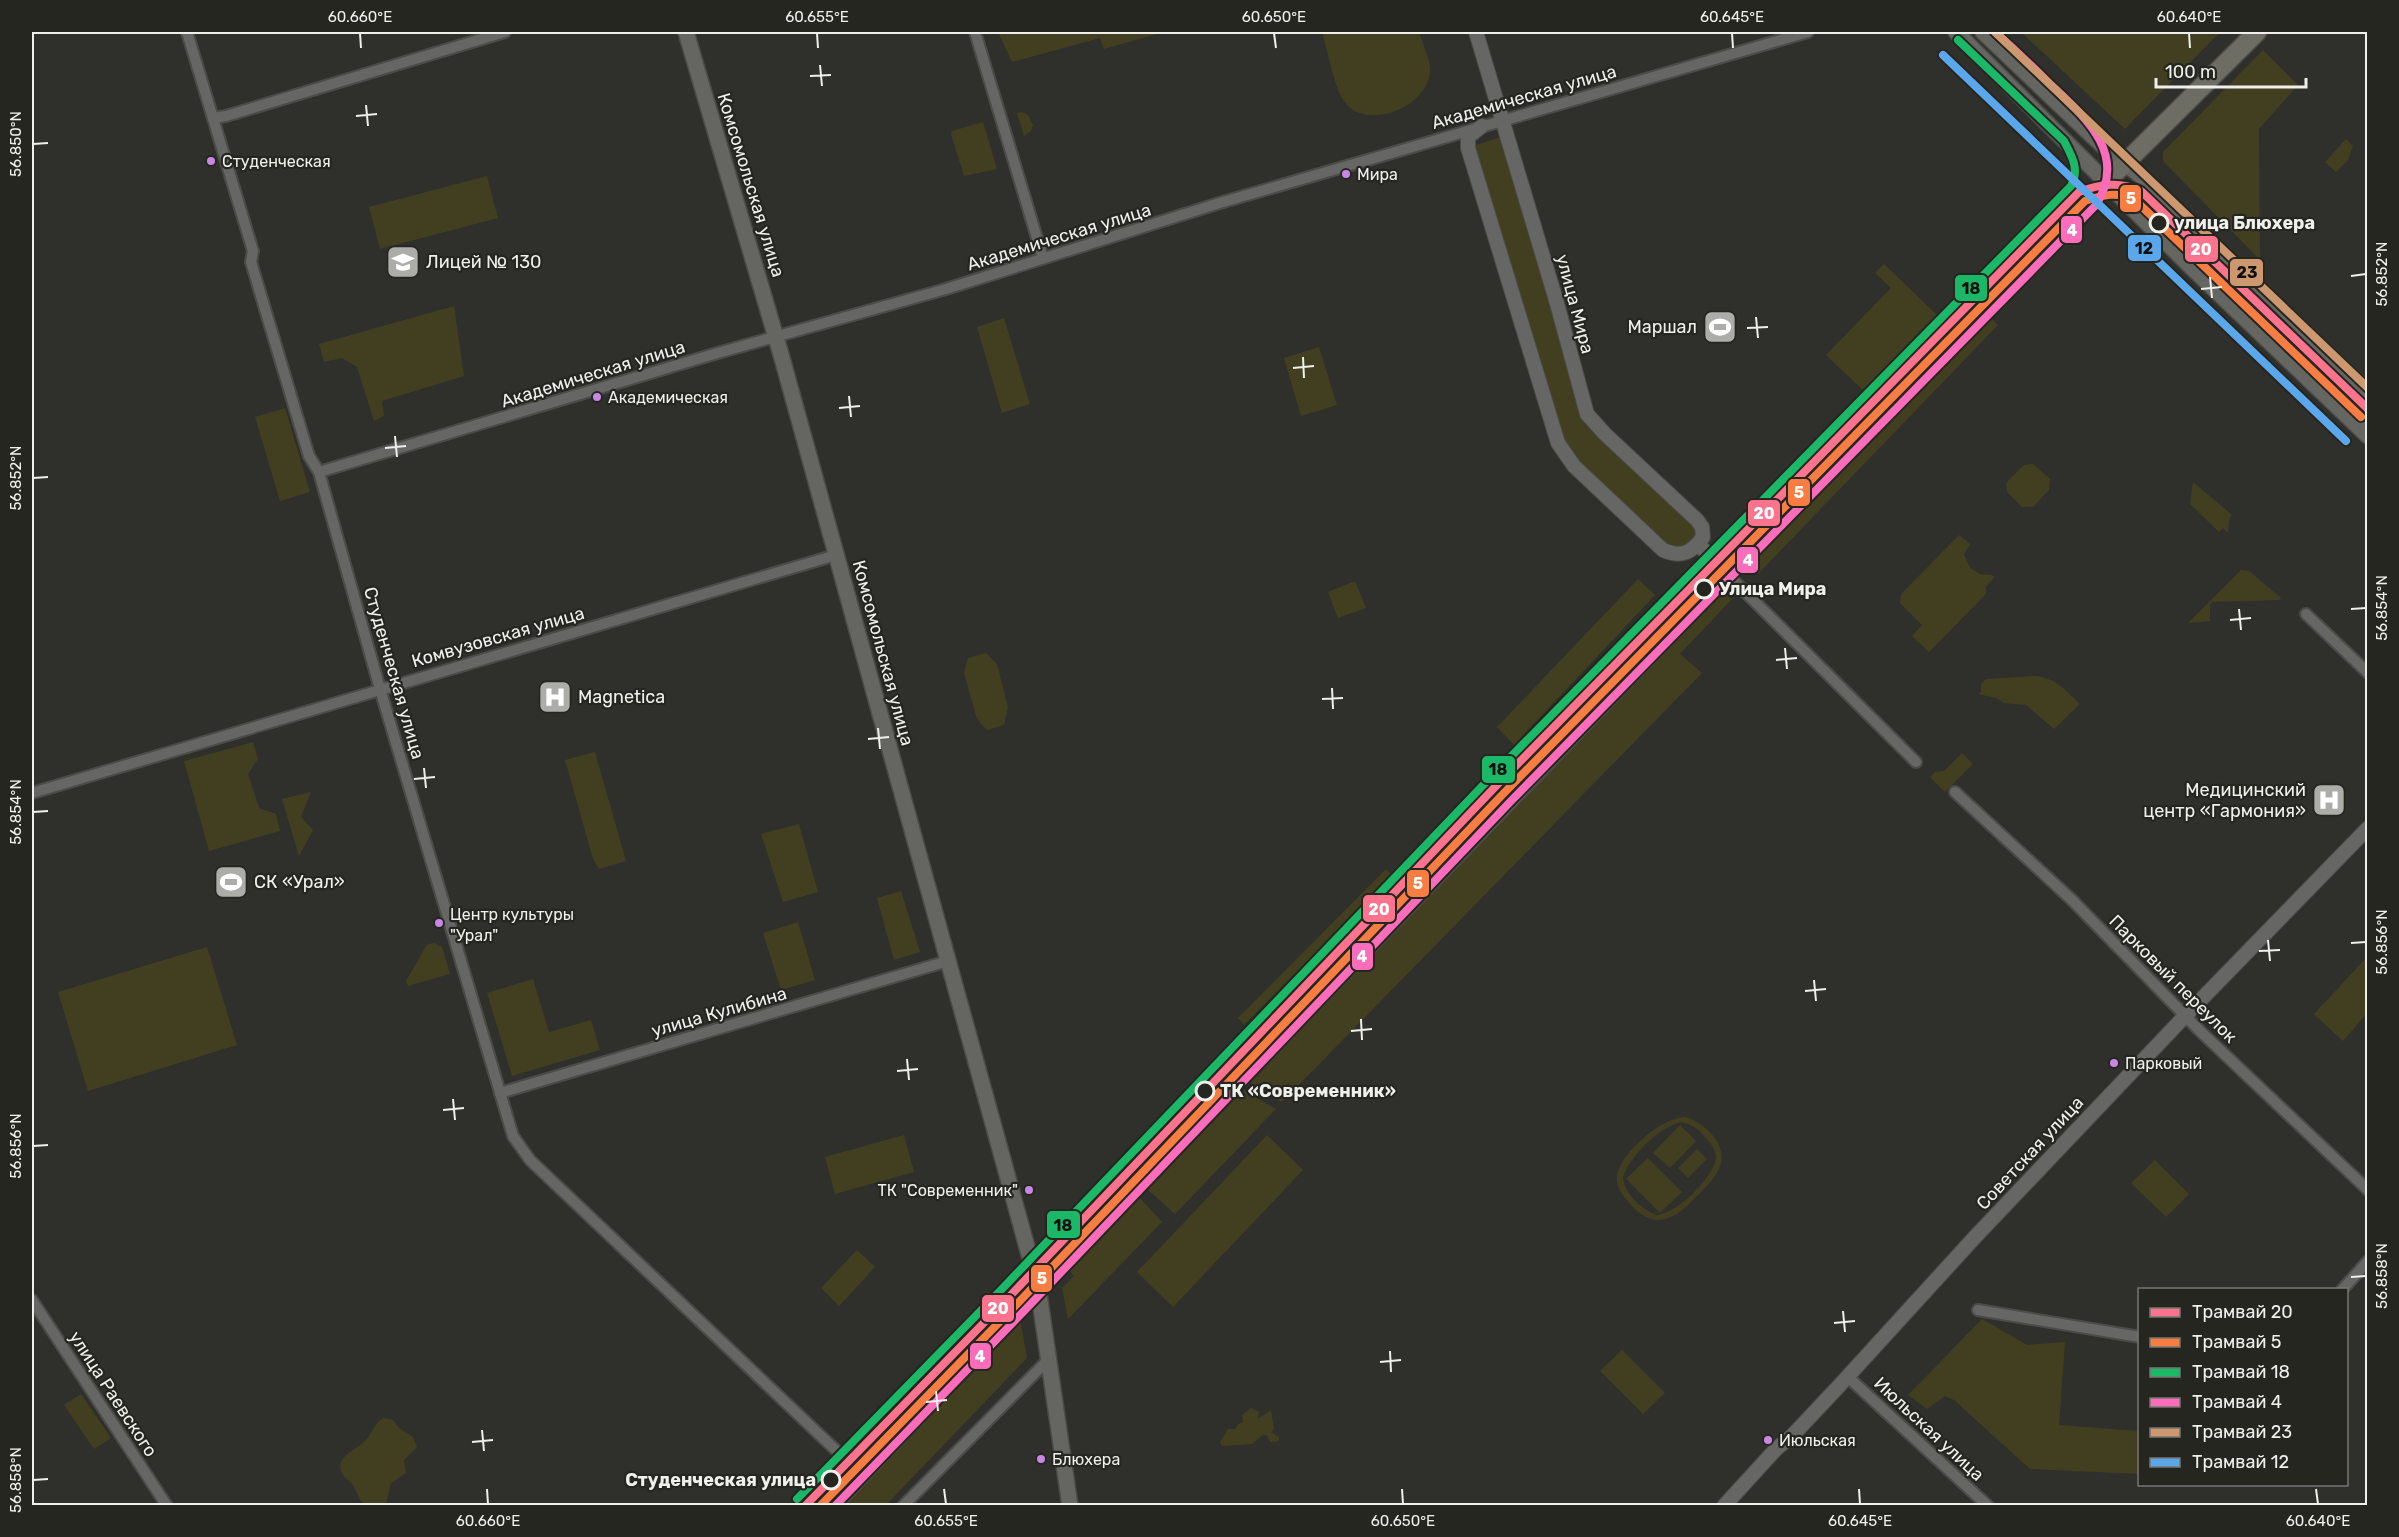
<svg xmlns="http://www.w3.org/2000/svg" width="2399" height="1537" viewBox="0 0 2399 1537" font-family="Rubik,sans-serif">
<rect width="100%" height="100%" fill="#2f2f2c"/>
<!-- green -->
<g fill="#423f21" fill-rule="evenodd">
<path d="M998,32h166l-60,17 -4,-11 -88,24z"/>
<path d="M1322,32h97c3,11 12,28 11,40 -3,38 -70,61 -88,26 -8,-14 -15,-49 -20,-66z"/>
<path d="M2021,32h199l-95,97z"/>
<path d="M2263,50l35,35 -39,44 1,131 -97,-99v-9z"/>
<path d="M1022,112l6,3 5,10 -2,6 -7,5 -7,-23z"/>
<path d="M983,122l14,47 -33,7 -13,-42 1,-3z"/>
<path d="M1507,135l80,278 110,107 6,17 -31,17 -106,-98 -97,-304 7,-7z"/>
<path d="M2346,139l7,7 -5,14 -12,12 -11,-10z"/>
<path d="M487,176l11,42 -118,31 -11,-42z"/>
<path d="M2178,221l189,180v24l-201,-192z"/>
<path d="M1884,264l53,51 -74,75 -37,-35 65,-67 -16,-15z"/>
<path d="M454,306l10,70 -82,25 2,15 -10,5 -17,-54 -15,-9 -18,4 -5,-18z"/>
<path d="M1990,317l8,8 -240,249 -9,-7z"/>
<path d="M1004,318l26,86 -28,9 -25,-86z"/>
<path d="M1319,347l18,58 -36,11 -17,-58z"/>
<path d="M285,408l25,84 -30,9 -25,-84z"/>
<path d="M2033,464l17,15 -1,11 -16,17h-11l-15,-15 -1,-9 18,-18z"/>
<path d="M2193,482l39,33 -3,5 -1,13 -5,-5 -4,4 -29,-28z"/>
<path d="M1959,535l11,9 -6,10 6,14 10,6 12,1 3,2 -9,9v8l-57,58 -17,-16 10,-11 -22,-22 1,-9z"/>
<path d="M2241,570l8,1 32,27 -1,2 -68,2 -2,2v17l-22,2z"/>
<path d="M1638,579l17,16 -141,150 -17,-18z"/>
<path d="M1355,581l11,27 -28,10 -10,-26z"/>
<path d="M1716,585l16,14 -52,55 22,19 -420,429 -41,-25z"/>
<path d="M986,653l11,11 11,43 -4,18 -17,5 -10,-11 -13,-46 4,-15z"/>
<path d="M2036,676c20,2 30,15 44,28l-26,25 -28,-24 -22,-2 -8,-5 -18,-4 3,-2v-8l5,-5z"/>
<path d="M253,742l5,17 -10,15 11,34 17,6 4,17 -71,20 -25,-90z"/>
<path d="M595,752l31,109 -27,8 -6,-10 -28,-99z"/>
<path d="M1962,753l11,11 -28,28 -15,-15 5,-5 9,-1z"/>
<path d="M311,792l-10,25 12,13 -14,26 -17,-57z"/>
<path d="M799,824l19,68 -35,10 -22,-68z"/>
<path d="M1386,869l6,6 -148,150 -6,-7z"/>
<path d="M901,891l19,61 -26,8 -17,-62z"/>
<path d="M798,922l17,58 -34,10 -18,-57z"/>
<path d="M435,943l7,4 8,27 -42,12 -2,-5 19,-33 3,-4z"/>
<path d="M207,947l30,98 -149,46 -30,-99z"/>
<path d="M2367,957v56l-24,28 -29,-27z"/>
<path d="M533,979l16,53 42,-12 9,30 -88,26 -25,-83z"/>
<path d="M1233,1085l43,24 -101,105 -36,-32z"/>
<path d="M1686,1117c18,6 40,25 35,47 -4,13 -15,23 -25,33 -10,10 -22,23 -38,23 -10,0 -20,-7 -27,-15 -6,-7 -16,-18 -14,-28 2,-23 46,-61 69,-60zM1681,1122c10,2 18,7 24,15 5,5 11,13 11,20 -1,20 -40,57 -59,58 -16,-6 -32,-20 -34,-38 8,-22 35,-49 58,-55z"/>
<path d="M1680,1125l16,16 -26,27 -17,-15z"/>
<path d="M904,1135l10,37 -79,22 -10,-37z"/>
<path d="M1267,1135l36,35 -130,137 -36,-35z"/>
<path d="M1697,1149l10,10 -19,19 -10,-10z"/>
<path d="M1648,1158l34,34 -22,21 -34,-34z"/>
<path d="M2155,1160l34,34 -23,23 -35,-34z"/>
<path d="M1139,1197l23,25 -94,97 -6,-31 12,-12 -5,-6z"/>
<path d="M857,1250l18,17 -36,39 -18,-18z"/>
<path d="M1020,1318l7,40 -141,147 -47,1z"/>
<path d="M1982,1319l45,26 38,-3 -6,83 80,6v43l-109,-5 -76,-69 -9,-4 -18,13 -19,-14z"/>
<path d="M1622,1350l43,43 -22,21 -43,-43z"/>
<path d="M81,1394l30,44 -17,11 -30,-44z"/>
<path d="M1251,1408l8,4 -1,7 13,-9 3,19 -3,3 8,5v4l-8,1 -5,-7h-3l-11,9 -30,2 -2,-4 8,-13h7l3,-5 5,-2 -1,-7z"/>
<path d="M384,1418l9,2 6,8 14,9 4,10 -13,13 2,13 -15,10 -5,21 -21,1c-7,-5 -7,-13 -12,-20 -3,-4 -7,-6 -10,-10 -11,-18 14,-25 23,-35 7,-8 9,-18 18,-22z"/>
</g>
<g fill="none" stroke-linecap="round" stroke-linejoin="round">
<!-- minor casing -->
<g stroke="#4b4b48" stroke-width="14">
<g id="minor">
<path d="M187,32l66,219 -2,11 58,194 10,16 61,217 133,447 17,24 331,314"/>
<path d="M975,32l68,226"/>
<path d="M213,118l13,-2 279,-84"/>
<path d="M319,472l402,-120 225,-63 277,-87 585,-170"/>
<path d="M1727,574l189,188"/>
<path d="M2306,614l62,59"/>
<path d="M1955,792l117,108 128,131 168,159"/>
<path d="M32,793l804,-238"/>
<path d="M500,1093l448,-132"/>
<path d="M2342,1290l26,-29"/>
<path d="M32,1300l135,206"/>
<path d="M1978,1310l162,27"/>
<path d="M1848,1377l140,129"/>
<path d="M903,1506l145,-146"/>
</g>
</g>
<!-- tertiary casing -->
<g stroke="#4b4b48" stroke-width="16">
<g id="tertiary">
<path d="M1476,32l80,268 31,114 18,20 92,86 5,7 1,10c-11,16 -22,21 -40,13l-89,-84 -16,-23 -90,-295v-11l14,-11"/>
<path d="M1698,544l29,30"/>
<path d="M1724,1506l53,-58 14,-11 48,-51 136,-149 210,-221 183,-188"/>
</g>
</g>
<!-- secondary casing -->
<g stroke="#4b4b48" stroke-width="18">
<g id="secondary">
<path d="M686,32l96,326 256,929 32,219"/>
<path d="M1956,32l232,232 180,172"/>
<path d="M1983,32l120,114 38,30 227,216"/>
</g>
</g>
<!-- primary casing -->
<g stroke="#4b4b48" stroke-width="21">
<path id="primary" d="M831,1506l207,-219 689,-713 387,-400 143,-142"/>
</g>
<!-- minor -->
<use href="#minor" stroke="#666665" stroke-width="10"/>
<!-- tertiary -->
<use href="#tertiary" stroke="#666665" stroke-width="14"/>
<!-- secondary -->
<use href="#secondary" stroke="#656561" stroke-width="15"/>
<!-- primary -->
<use href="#primary" stroke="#6e6d64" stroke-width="18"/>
<!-- tram-1 casing -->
<g stroke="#262621" stroke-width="12">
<path id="tram-1" d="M805,1506l204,-209 487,-511 583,-594c21,-8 41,-11 62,-1l227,218"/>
</g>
<!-- tram-2 casing -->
<g stroke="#262621" stroke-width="12">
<path id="tram-2" d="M820,1506l197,-202 487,-511 581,-592c17,-6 33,-10 50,-1l226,217"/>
</g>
<!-- tram-3 casing -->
<g stroke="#262621" stroke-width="12">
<path id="tram-3" d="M797,1499l204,-209 488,-511 582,-593c9,-16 1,-30 -7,-45l-106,-101"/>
</g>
<!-- tram-4 casing -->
<g stroke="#262621" stroke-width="12">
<path id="tram-4" d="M835,1506l189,-195 487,-510 585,-596c32,-51 -10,-87 -45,-120 -18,-18 -37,-36 -56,-53"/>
</g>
<!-- tram-5 casing -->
<g stroke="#262621" stroke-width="12">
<path id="tram-5" d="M1995,32l373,356"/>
</g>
<!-- tram-6 casing -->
<g stroke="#262621" stroke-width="12">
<path id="tram-6" d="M1943,55l403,386"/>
</g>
<!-- tram-1 -->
<use href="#tram-1" stroke="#fc738d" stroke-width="8"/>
<!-- tram-2 -->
<use href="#tram-2" stroke="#f77d43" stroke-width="8"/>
<!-- tram-3 -->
<use href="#tram-3" stroke="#1ab867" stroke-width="8"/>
<!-- tram-4 -->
<use href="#tram-4" stroke="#fb6dba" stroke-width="8"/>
<!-- tram-5 -->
<use href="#tram-5" stroke="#cd976f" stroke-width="8"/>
<!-- tram-6 -->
<use href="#tram-6" stroke="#5aa8eb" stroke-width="8"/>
</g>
<!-- ticks -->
<path fill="none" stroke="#efefec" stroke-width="2" d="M360,33l1,15M817,33l1,15M1274,33l2,15M1732,33l1,15M2189,33l1,15M820,65l2,21M810,76l21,-1M366,105l2,21M356,116l21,-2M33,144l15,-1M2351,276l15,-2M2210,277l2,21M2201,289l21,-2M1756,317l2,21M1747,328l21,-1M1303,357l1,21M1293,368l21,-2M849,396l2,21M839,408l21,-2M395,436l2,21M385,448l21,-2M33,478l15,-1M2239,609l2,21M2351,609l15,-1M2230,620l21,-2M1785,648l2,21M1776,660l21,-2M1332,688l1,21M1322,699l21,-1M878,728l2,21M868,739l21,-2M424,768l2,20M414,779l21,-2M33,812l15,-1M2268,940l2,21M2351,943l15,-1M2259,951l21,-1M1814,980l2,21M1805,991l21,-2M1361,1019l1,21M1351,1031l21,-2M907,1059l2,21M897,1071l21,-2M453,1099l2,21M443,1110l21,-2M33,1146l15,-1M2351,1277l15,-1M1843,1311l2,21M1834,1323l21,-2M1390,1351l1,21M1380,1362l21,-2M936,1391l2,20M926,1402l21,-2M482,1430l2,21M472,1442l21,-2M33,1480l15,-1M487,1489l1,15M944,1489l2,15M1402,1489l1,15M1859,1489l1,15M2316,1489l2,15"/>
<!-- icons -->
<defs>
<g id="school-square" transform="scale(1.725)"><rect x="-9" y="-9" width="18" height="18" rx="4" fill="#acaca9" stroke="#262621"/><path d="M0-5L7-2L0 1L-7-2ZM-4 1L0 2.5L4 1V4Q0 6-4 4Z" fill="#fff"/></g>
<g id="stadium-square" transform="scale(1.725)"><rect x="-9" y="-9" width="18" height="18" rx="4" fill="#acaca9" stroke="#262621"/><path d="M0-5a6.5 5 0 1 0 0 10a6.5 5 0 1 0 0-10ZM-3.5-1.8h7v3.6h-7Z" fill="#fff"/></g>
<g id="hospital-square" transform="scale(1.725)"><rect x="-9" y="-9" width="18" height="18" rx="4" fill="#acaca9" stroke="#262621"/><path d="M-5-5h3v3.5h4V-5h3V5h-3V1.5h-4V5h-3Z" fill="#fff"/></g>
</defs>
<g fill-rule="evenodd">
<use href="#school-square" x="403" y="262"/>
<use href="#stadium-square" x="1720" y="327"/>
<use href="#hospital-square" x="555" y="697"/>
<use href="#hospital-square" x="2329" y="800"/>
<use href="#stadium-square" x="231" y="882"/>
</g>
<!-- markers -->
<g fill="#c787e3" stroke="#262621" stroke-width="2">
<circle cx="211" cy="161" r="5"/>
<circle cx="1346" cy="174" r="5"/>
<circle cx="597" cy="397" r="5"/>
<circle cx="439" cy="923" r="5"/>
<circle cx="2114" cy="1063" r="5"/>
<circle cx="1029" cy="1190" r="5"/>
<circle cx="1768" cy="1440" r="5"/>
<circle cx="1041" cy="1459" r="5"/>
</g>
<g fill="#262621" stroke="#efefec" stroke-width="3">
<circle cx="2159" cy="223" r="9"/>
<circle cx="1704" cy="589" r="9"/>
<circle cx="1205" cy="1091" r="9"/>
<circle cx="831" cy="1480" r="9"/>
</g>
<g text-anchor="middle" stroke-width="4.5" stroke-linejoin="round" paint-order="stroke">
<!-- bus labels -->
<g font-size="16" fill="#efefec" stroke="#262621" text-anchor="start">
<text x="222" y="167">Студенческая</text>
<text x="1357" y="180">Мира</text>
<text x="608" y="403">Академическая</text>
<text x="450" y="920">Центр культуры<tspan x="450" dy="21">"Урал"</tspan></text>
<text x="2125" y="1069">Парковый</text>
<text x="1018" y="1196" text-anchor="end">ТК "Современник"</text>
<text x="1779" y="1446">Июльская</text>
<text x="1052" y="1465">Блюхера</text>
</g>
<!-- street labels -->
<g font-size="18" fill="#efefec" stroke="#262621">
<text transform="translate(1524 97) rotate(-16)" y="6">Академическая улица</text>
<text transform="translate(751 185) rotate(73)" y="6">Комсомольская улица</text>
<text transform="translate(1059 237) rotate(-17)" y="6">Академическая улица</text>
<text transform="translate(1575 304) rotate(75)" y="6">улица Мира</text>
<text transform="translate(593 374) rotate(-17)" y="6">Академическая улица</text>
<text transform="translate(498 637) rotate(-16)" y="6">Комвузовская улица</text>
<text transform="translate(883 653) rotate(75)" y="6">Комсомольская улица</text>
<text transform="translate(394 673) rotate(74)" y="6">Студенческая улица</text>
<text transform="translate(2173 979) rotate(45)" y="6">Парковый переулок</text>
<text transform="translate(719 1012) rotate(-16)" y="6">улица Кулибина</text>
<text transform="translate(2030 1153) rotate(-47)" y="6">Советская улица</text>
<text transform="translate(113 1394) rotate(57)" y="6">улица Раевского</text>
<text transform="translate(1929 1429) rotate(43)" y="6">Июльская улица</text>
</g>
<!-- stop labels -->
<g font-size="18" font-weight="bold" fill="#efefec" stroke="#262621" text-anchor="start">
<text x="2174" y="229">улица Блюхера</text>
<text x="1719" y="595">Улица Мира</text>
<text x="1220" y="1097">ТК «Современник»</text>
<text x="816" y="1486" text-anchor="end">Студенческая улица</text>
</g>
<!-- poi labels -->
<g font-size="18" fill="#efefec" stroke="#262621" text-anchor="start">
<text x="426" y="268">Лицей № 130</text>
<text x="1697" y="333" text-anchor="end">Маршал</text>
<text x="578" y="703">Magnetica</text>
<text x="2306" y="796" text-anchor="end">Медицинский<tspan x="2306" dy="21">центр «Гармония»</tspan></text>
<text x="254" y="888">СК «Урал»</text>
</g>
</g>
<g stroke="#262621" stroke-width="2">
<rect x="2119" y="184" width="23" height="29" rx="6" fill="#f77d43"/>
<rect x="2060" y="215" width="23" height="29" rx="6" fill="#fb6dba"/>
<rect x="2127" y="234" width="35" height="28" rx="6" fill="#5aa8eb"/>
<rect x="2184" y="235" width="35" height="28" rx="6" fill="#fc738d"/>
<rect x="2229" y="258" width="35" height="29" rx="6" fill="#cd976f"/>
<rect x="1954" y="274" width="34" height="28" rx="6" fill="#1ab867"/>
<rect x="1787" y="478" width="24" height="29" rx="6" fill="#f77d43"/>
<rect x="1747" y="499" width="34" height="28" rx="6" fill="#fc738d"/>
<rect x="1736" y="546" width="23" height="28" rx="6" fill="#fb6dba"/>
<rect x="1481" y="755" width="35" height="29" rx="6" fill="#1ab867"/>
<rect x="1406" y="869" width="24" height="29" rx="6" fill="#f77d43"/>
<rect x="1362" y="894" width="34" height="29" rx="6" fill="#fc738d"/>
<rect x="1351" y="942" width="23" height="29" rx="6" fill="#fb6dba"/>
<rect x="1046" y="1210" width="35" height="29" rx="6" fill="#1ab867"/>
<rect x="1030" y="1264" width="23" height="29" rx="6" fill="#f77d43"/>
<rect x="981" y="1294" width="34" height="29" rx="6" fill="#fc738d"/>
<rect x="969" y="1342" width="23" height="28" rx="6" fill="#fb6dba"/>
</g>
<g font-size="16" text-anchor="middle" font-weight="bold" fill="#fff">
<text x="2131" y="204">5</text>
<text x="2072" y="236">4</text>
<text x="2201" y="255">20</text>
<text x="1799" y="498">5</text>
<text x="1764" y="519">20</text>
<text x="1748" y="566">4</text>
<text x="1418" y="889">5</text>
<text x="1379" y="915">20</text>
<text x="1362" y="962">4</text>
<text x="1042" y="1284">5</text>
<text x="998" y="1314">20</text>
<text x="980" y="1362">4</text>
</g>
<g font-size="16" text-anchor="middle" font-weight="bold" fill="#111">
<text x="2144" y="254">12</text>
<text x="2247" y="278">23</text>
<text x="1971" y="294">18</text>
<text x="1498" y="775">18</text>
<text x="1063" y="1231">18</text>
</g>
<!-- border -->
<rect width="2399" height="1537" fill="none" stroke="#262621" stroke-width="66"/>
<!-- legend -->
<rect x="2138" y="1288" width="210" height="198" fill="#262621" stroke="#767672" stroke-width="1.5"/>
<rect x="2150" y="1308" width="30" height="9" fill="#fc738d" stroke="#767672" stroke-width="1.5"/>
<text x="2192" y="1318" font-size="18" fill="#efefec">Трамвай 20</text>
<rect x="2150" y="1338" width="30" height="9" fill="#f77d43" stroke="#767672" stroke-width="1.5"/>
<text x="2192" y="1348" font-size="18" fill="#efefec">Трамвай 5</text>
<rect x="2150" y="1368" width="30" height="9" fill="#1ab867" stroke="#767672" stroke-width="1.5"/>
<text x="2192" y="1378" font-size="18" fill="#efefec">Трамвай 18</text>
<rect x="2150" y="1398" width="30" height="9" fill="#fb6dba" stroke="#767672" stroke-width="1.5"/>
<text x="2192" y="1408" font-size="18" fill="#efefec">Трамвай 4</text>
<rect x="2150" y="1428" width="30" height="9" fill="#cd976f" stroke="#767672" stroke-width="1.5"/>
<text x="2192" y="1438" font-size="18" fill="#efefec">Трамвай 23</text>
<rect x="2150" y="1458" width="30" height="9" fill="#5aa8eb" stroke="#767672" stroke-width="1.5"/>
<text x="2192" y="1468" font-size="18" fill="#efefec">Трамвай 12</text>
<!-- scale -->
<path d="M2156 78v9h150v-9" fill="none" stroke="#efefec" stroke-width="3"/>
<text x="2165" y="78" font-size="18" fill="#efefec" stroke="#262621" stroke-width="4.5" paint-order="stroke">100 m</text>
<rect x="33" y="33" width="2333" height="1471" fill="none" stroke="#efefec" stroke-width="2"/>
<g font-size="15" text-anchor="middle" fill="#efefec">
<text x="360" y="22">60.660°E</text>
<text x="817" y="22">60.655°E</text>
<text x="1274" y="22">60.650°E</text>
<text x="1732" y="22">60.645°E</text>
<text x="2189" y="22">60.640°E</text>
<text transform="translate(16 144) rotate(-90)" y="5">56.850°N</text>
<text transform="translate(2382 274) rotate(-90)" y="5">56.852°N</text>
<text transform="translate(16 478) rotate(-90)" y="5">56.852°N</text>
<text transform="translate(2382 608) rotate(-90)" y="5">56.854°N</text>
<text transform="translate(16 812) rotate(-90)" y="5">56.854°N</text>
<text transform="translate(2382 942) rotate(-90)" y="5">56.856°N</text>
<text transform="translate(16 1146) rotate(-90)" y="5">56.856°N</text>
<text transform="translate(2382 1276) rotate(-90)" y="5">56.858°N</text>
<text transform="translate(16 1480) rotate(-90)" y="5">56.858°N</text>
<text x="488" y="1526">60.660°E</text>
<text x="946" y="1526">60.655°E</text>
<text x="1403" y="1526">60.650°E</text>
<text x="1860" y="1526">60.645°E</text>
<text x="2318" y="1526">60.640°E</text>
</g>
</svg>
